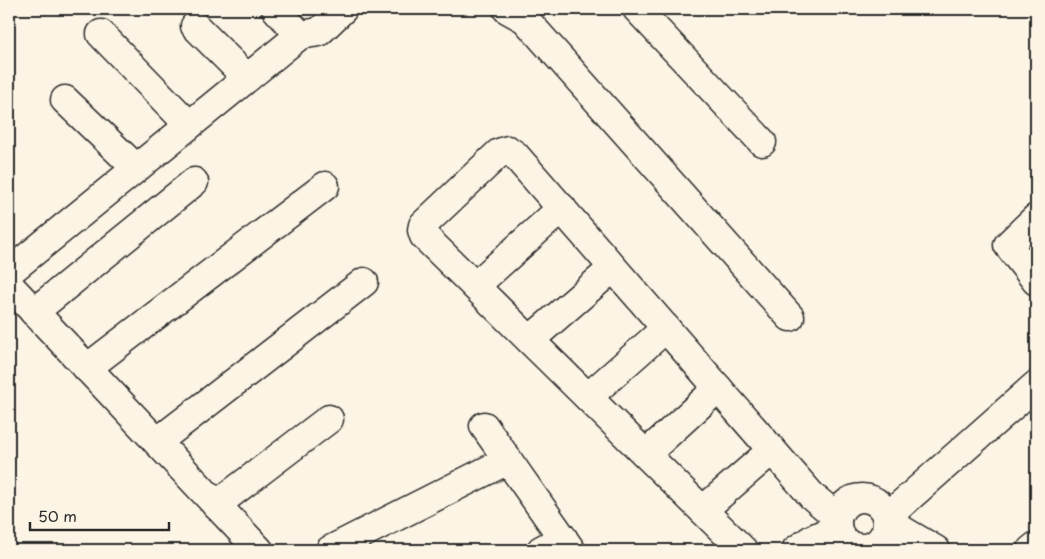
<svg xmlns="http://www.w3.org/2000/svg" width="1045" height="559" viewBox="0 0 1045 559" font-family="'Playpen Sans',sans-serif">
<rect width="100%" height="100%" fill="#fcf5e5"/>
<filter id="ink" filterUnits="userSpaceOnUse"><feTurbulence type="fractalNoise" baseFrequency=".02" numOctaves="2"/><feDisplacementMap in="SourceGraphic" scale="10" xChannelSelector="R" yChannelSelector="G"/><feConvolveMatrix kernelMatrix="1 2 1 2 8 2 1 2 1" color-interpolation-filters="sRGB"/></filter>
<g filter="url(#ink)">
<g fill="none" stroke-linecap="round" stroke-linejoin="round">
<!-- minor casing -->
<g stroke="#2b2b2b" stroke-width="31">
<g id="minor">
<path d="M276,9l24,26"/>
<path d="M507,9l18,10 265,298"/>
<path d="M637,9l125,133"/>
<path d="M195,26l52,52"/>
<path d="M101,34l88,91"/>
<path d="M65,100l71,68"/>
<path d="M1036,218l-28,27 28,36"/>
<path d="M9,272l291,-237 19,-3 24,-23"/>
<path d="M9,285l250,265"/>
<path d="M475,286l87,-78"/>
<path d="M34,312l160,-130"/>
<path d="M530,340l83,-72"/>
<path d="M87,368l238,-182"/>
<path d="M588,397l78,-69"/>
<path d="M484,426l87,124"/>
<path d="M157,442l207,-160"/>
<path d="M646,454l72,-66"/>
<circle cx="862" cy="523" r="25"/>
<path d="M216,505l113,-86"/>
<path d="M703,510l69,-60"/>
<path d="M887,517l149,-132"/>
<path d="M887,528l15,2 34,20"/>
<path d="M330,550l178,-90"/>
<path d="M541,550l22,-12"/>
<path d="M743,550l-319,-314 -2,-6 1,-5 76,-72 9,-3 7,5 297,341 25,21"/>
<path d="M796,550l16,-11 25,-11"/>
<path d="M1031,550l5,-4"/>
</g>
</g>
<!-- minor -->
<use href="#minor" stroke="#fcf5e5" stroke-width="28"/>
</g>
</g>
<!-- margin -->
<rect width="1045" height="559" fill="none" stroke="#fcf5e5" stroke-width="30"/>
<rect x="15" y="15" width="1015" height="529" fill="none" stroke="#2b2b2b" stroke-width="2" filter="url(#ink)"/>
<!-- scale -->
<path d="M30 522v8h139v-8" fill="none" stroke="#2b2b2b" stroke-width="2.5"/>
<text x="38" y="522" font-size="15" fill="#2b2b2b" stroke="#fcf5e5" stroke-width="4" paint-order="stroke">50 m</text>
</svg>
